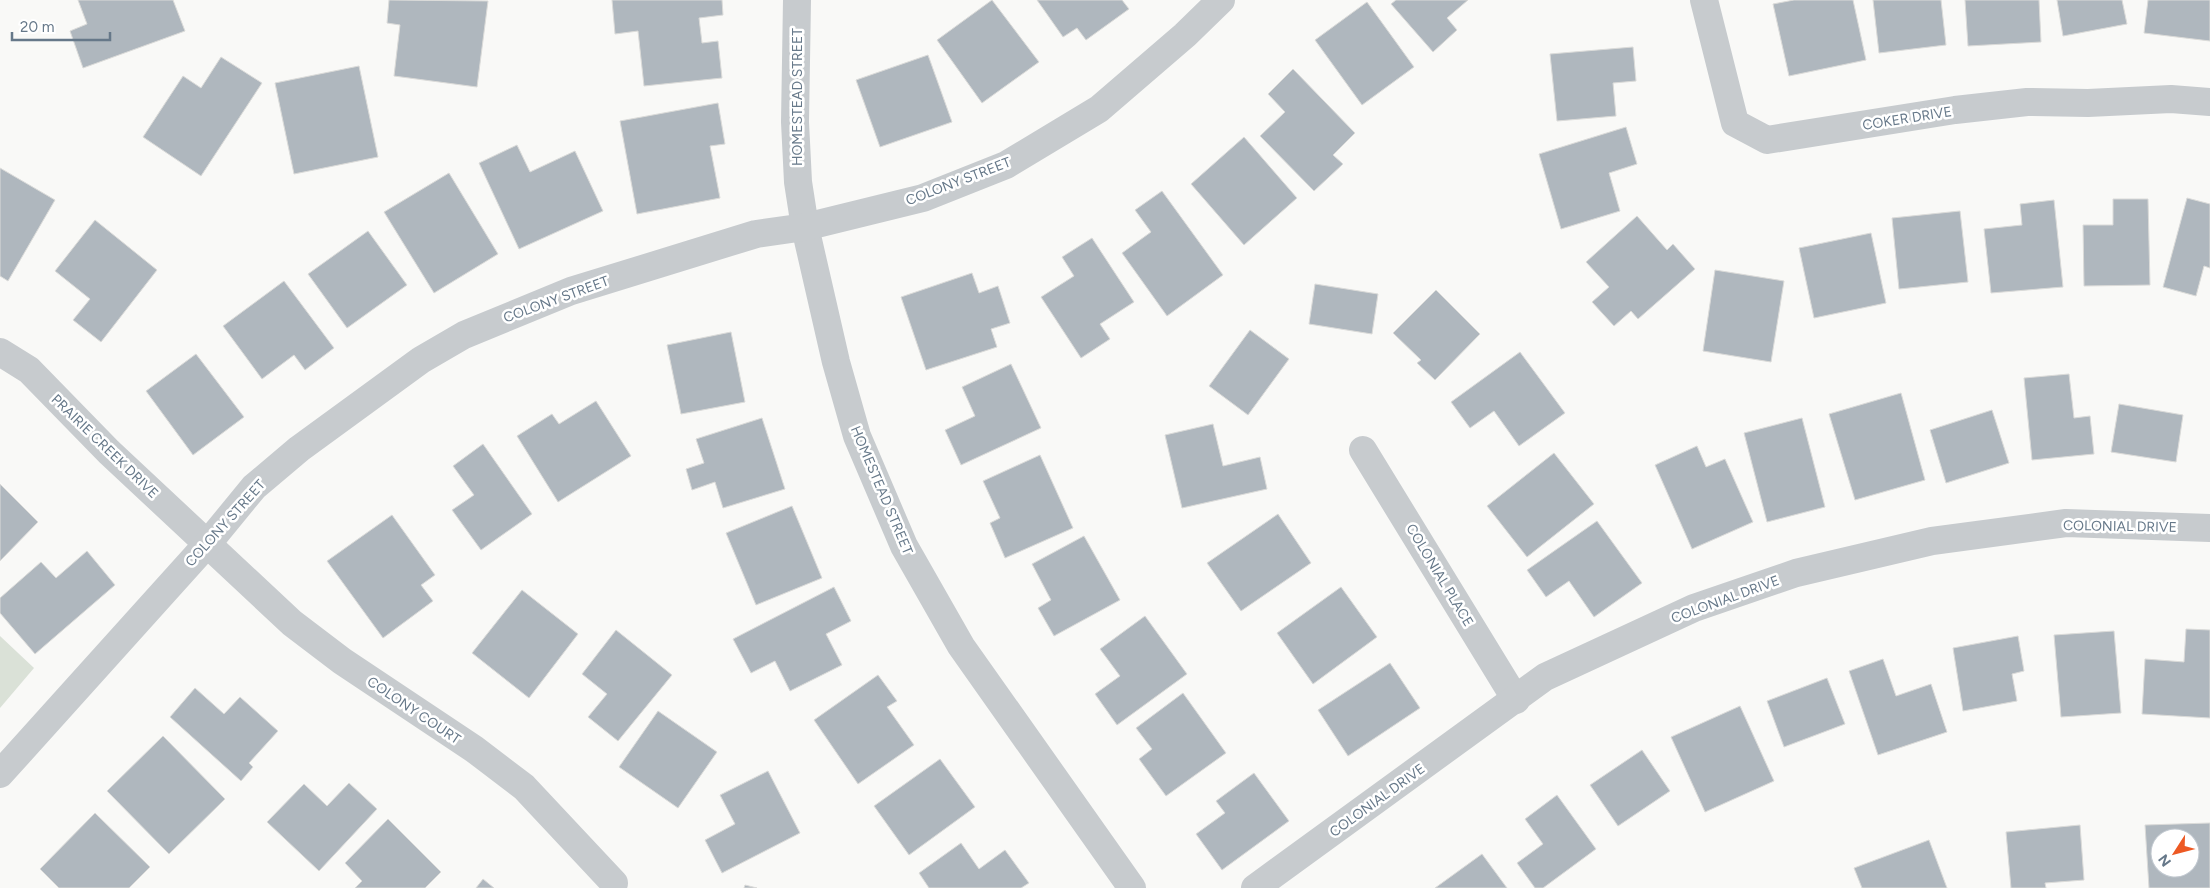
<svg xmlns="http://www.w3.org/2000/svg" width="2210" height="888" viewBox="0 0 2210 888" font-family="Figtree,sans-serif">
<rect width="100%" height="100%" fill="#f9f9f7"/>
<!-- green -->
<path fill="#dae1d7" d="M0,636l34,32 -34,40z"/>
<!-- building -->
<g fill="#afb7be" stroke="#dbdbd9" fill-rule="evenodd">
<path d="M78,0h95l12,31 -102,37 -13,-37 17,-7z"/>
<path d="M389,0l99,1 -11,86 -83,-11 6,-51 -13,-2z"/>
<path d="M612,0h110l1,15 -24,3 3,25 16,-2 4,37 -78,8 -6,-55 -23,3z"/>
<path d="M992,0l47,62 -57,41 -45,-63z"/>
<path d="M1037,0h85l7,9 -43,31 -9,-12 -14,9z"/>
<path d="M1396,0h72l-21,18 10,12 -24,22 -42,-48z"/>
<path d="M1794,0h59l13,60 -77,16 -16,-72z"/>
<path d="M1873,0h68l5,45 -67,8z"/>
<path d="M1965,0h74l2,42 -73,4z"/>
<path d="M2057,0h65l5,24 -64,12z"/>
<path d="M2148,0h62v41l-66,-8z"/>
<path d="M1367,2l47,65 -52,38 -47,-65z"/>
<path d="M1633,47l3,34 -23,2 3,33 -59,5 -7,-67z"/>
<path d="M928,55l24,67 -72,25 -24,-67z"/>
<path d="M221,57l41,26 -61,93 -58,-39 40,-61 18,12z"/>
<path d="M359,66l19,91 -84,17 -19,-91z"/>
<path d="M1293,69l62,64 -22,22 10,9 -29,27 -54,-55 25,-24 -17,-18z"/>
<path d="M718,103l7,41 -15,2 10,52 -83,16 -17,-93z"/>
<path d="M1626,127l11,37 -28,9 11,38 -59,18 -22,-75z"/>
<path d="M1244,137l53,61 -53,47 -53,-61z"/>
<path d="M517,145l13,27 45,-21 28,60 -84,38 -40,-86z"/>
<path d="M0,168l55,32 -47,81 -8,-5z"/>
<path d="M449,173l49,81 -64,39 -50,-81z"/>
<path d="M1162,191l61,84 -56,41 -45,-63 29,-21 -16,-22z"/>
<path d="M2187,198l23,6v64l-6,-2 -8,30 -33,-9z"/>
<path d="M2113,199h35l2,86 -66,1 -1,-61h30z"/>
<path d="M2054,200l9,87 -72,6 -7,-64 38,-4 -2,-21z"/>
<path d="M1960,211l8,71 -69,7 -7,-71z"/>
<path d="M1637,216l30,34 6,-6 22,25 -57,50 -7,-8 -17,15 -22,-24 17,-15 -23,-25z"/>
<path d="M95,220l62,50 -56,72 -28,-22 17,-21 -35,-28z"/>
<path d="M368,231l39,54 -60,43 -39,-54z"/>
<path d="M1871,233l15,70 -72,15 -15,-70z"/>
<path d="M1092,238l42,64 -34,22 10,15 -29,19 -40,-61 33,-21 -12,-19z"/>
<path d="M1715,270l69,11 -13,81 -68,-11z"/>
<path d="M972,273l7,20 19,-7 12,37 -19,6 6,18 -71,23 -25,-73z"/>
<path d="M284,281l50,67 -29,22 -11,-15 -32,24 -39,-53z"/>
<path d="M1315,284l63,10 -6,40 -63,-10z"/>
<path d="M1436,290l44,44 -45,46 -18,-17 4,-3 -28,-27z"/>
<path d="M1250,330l39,29 -41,56 -39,-29z"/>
<path d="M731,332l14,70 -64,12 -14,-69z"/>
<path d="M1520,352l45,61 -46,33 -25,-35 -24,17 -19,-26z"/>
<path d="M196,354l48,63 -51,38 -47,-64z"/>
<path d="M1011,364l30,64 -80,37 -16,-35 30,-14 -13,-29z"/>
<path d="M2069,374l5,44 16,-2 4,38 -62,6 -8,-82z"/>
<path d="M1901,393l24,87 -70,20 -26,-86z"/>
<path d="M596,401l35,55 -73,46 -41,-66 35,-22 7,10z"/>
<path d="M2119,404l64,11 -7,47 -65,-10z"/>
<path d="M1992,410l17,53 -63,20 -16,-53z"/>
<path d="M762,418l23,71 -62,19 -8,-26 -23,8 -6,-21 18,-6 -8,-24z"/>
<path d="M1802,418l23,89 -58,15 -23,-89z"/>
<path d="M1213,424l10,42 37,-9 7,32 -85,19 -17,-73z"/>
<path d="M483,444l49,70 -51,36 -29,-40 22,-15 -21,-29z"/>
<path d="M1697,446l9,21 19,-8 28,63 -61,27 -37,-84z"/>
<path d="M1554,453l40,51 -67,53 -40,-51z"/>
<path d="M1040,455l33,73 -68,30 -15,-35 10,-5 -17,-37z"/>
<path d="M0,484l38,38 -38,39z"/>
<path d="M792,506l30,72 -66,27 -30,-72z"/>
<path d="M1278,514l33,49 -70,48 -34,-48z"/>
<path d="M392,515l43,60 -14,10 12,16 -50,37 -56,-77z"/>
<path d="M1597,521l45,62 -48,34 -25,-36 -23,16 -19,-27z"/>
<path d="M1084,536l36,64 -66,36 -16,-28 13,-8 -19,-36z"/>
<path d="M87,551l28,34 -80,69 -35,-41v-15l41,-36 15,16z"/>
<path d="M834,587l17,34 -25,13 16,31 -52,26 -15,-30 -24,12 -18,-34z"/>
<path d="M1341,587l36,50 -64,47 -36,-51z"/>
<path d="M522,590l56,44 -49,64 -57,-45z"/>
<path d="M1145,616l42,58 -70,51 -22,-31 25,-18 -20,-27z"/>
<path d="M2186,629l24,1v88l-68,-4 3,-55 39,3z"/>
<path d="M616,630l56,45 -54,66 -30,-24 19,-23 -25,-20z"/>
<path d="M2114,631l7,82 -60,4 -7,-82z"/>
<path d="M2018,636l6,35 -12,3 5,27 -54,10 -10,-63z"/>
<path d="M1883,659l13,37 35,-12 16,48 -69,23 -29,-84z"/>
<path d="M1390,663l30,45 -72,48 -30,-46z"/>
<path d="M878,675l19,26 -10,6 27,38 -56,39 -44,-64z"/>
<path d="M1827,678l18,46 -61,23 -17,-46z"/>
<path d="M195,688l29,26 16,-17 38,34 -29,32 4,4 -12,14 -71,-64z"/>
<path d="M1183,693l43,60 -60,43 -27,-37 13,-10 -16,-21z"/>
<path d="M1740,706l34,75 -69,31 -34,-75z"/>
<path d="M658,711l59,41 -39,56 -59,-41z"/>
<path d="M163,736l62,63 -56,55 -62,-63z"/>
<path d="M1642,750l28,41 -52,35 -28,-41z"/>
<path d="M940,759l35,48 -66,48 -35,-49z"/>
<path d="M768,771l32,62 -78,40 -17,-33 30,-16 -15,-29z"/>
<path d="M1254,773l35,48 -67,49 -26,-36 29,-21 -9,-12z"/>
<path d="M349,783l28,26 -58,62 -52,-49 37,-38 23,22z"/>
<path d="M1557,795l39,54 -53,39h-8l-18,-25 26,-19 -18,-25z"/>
<path d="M95,813l55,54 -21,21h-70l-19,-19z"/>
<path d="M388,819l53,53 -16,16h-70l7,-7 -17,-18z"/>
<path d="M2210,823v65h-61l-4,-63zM2160,838h30v30h-30z"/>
<path d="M2080,825l4,55 -39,3 1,5h-35l-5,-56z"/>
<path d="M1929,840l18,48h-85l-8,-20z"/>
<path d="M961,843l18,26 26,-19 24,33 -8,5h-92l-10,-15z"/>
<path d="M1482,854l25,34h-72z"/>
<path d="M483,879l11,9h-18z"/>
<path d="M745,885l12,3h-13z"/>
</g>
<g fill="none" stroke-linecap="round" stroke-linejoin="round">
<!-- street -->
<g stroke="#c7cbce" stroke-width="28">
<path d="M797,0l-2,122 3,60 7,45 31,135 21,74 47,110 57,100 171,242"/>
<path d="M1704,0l31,123 32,17 188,-30 72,-8 61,1 83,-4 39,3"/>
<path d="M0,352l29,18 80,82 183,171 50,38 132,88 50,38 90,96"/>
<path d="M1363,450l153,250"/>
<path d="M0,774l208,-231 46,-56 45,-38 122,-89 43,-25 107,-44 185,-57 49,-7 118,-29 83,-33 93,-56 86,-74 36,-35"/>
<path d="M1255,888l290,-211 149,-69 102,-35 136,-32 134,-18 144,5"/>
</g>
</g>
<g text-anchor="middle" stroke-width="5" stroke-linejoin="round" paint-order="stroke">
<!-- street labels -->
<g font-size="14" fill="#667889" stroke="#fff">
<text transform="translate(797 97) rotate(-90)" y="5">HOMESTEAD STREET</text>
<text transform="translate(1907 118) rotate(-9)" y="5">COKER DRIVE</text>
<text transform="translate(958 181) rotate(-21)" y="5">COLONY STREET</text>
<text transform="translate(556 299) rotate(-20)" y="5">COLONY STREET</text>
<text transform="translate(105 446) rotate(44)" y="5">PRAIRIE CREEK DRIVE</text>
<text transform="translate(882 490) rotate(67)" y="5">HOMESTEAD STREET</text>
<text transform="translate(225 523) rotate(-48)" y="5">COLONY STREET</text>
<text transform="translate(2120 526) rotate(1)" y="5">COLONIAL DRIVE</text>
<text transform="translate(1440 575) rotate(59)" y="5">COLONIAL PLACE</text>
<text transform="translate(1725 599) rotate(-20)" y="5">COLONIAL DRIVE</text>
<text transform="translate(414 710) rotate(34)" y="5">COLONY COURT</text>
<text transform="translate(1377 800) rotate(-36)" y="5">COLONIAL DRIVE</text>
</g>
</g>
<!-- north arrow -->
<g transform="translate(2175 853) rotate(234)"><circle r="24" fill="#ffffff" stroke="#c2c9d0"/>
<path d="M0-4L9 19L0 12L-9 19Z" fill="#ed5923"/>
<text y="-8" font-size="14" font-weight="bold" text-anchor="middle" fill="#667889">N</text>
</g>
<!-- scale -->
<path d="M12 32v8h98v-8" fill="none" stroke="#667889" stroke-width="2.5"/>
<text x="20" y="32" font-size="15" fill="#667889" stroke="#ffffff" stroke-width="4" paint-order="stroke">20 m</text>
</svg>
